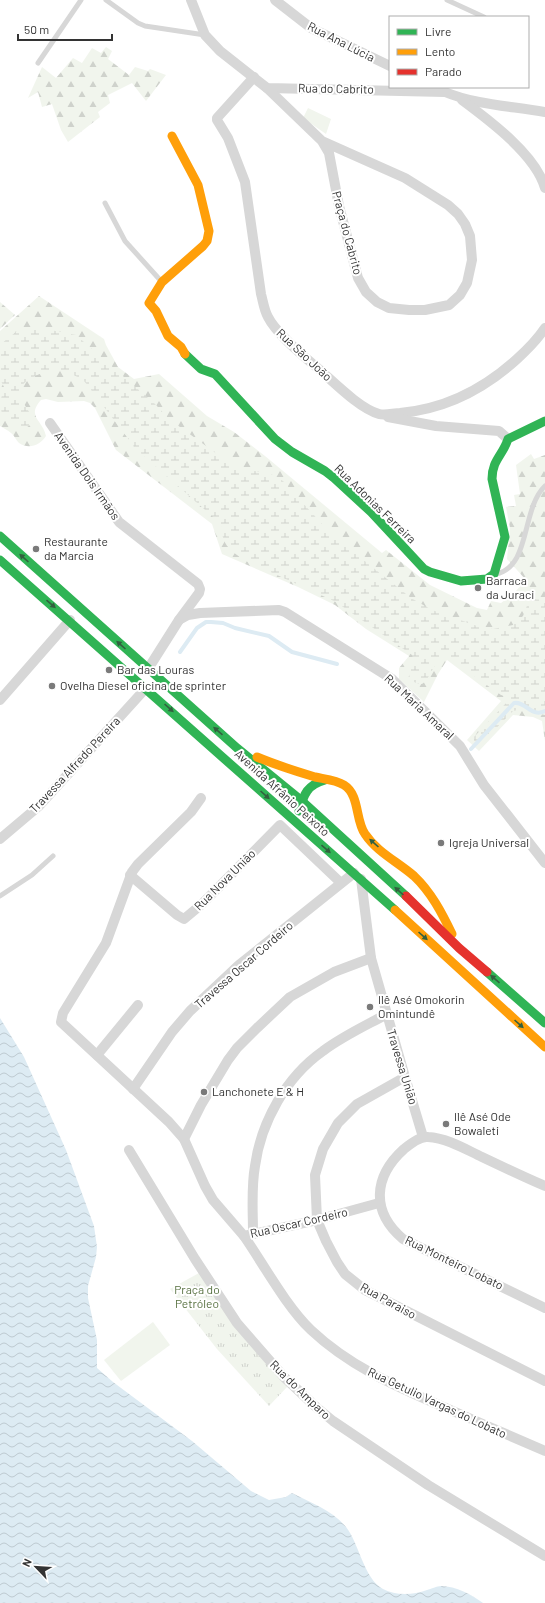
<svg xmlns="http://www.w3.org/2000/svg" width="545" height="1603" viewBox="0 0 545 1603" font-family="Barlow,sans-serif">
<defs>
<pattern id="grass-tufts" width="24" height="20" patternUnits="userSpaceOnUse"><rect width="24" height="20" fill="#f1f5ed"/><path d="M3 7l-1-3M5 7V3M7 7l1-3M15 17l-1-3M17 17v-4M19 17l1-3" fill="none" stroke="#cfd2cc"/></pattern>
<pattern id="forest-firs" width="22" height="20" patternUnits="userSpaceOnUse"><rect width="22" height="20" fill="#f1f5ed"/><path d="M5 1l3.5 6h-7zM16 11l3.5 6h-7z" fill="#cfd2cc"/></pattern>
<pattern id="wetland-marsh" width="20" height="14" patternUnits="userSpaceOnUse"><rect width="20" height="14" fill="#f1f5ed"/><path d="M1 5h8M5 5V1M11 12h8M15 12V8" fill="none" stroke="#cfd2cc"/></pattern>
<pattern id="water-waves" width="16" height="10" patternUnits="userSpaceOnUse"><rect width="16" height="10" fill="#ddebf3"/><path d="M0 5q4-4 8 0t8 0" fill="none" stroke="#becad1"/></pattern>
</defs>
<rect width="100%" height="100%" fill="#fff"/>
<!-- grass -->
<path fill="url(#grass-tufts)" d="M199,1273l89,113 -19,20 -52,-57 -47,-60z"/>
<!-- forest -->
<g fill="url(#forest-firs)">
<path d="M106,47l6,4 -4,8 21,16 6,-8 13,4 2,-2 16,6 -20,26 -14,-18 -24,12 2,8 -12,9 2,5 -32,25 -7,-12 -9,-26 -10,3 -4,-15 -10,6 14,-31 14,11 17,-20 9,5 10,-15 9,5z"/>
<path d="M39,296l65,43 2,6 12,22 16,12 25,-5 48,42 27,16 31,24 117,97 4,-3 44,35 47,23 10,2 4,-9 10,2 14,-11 11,-12 -19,-21 3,-31 -4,-21 10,-1 -2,-11 6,-1 -4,-29 15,-11 3,5 11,-4v286l-3,-20 -9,-4 -20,-2 -34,36 -12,-11 34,-39 -54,-41 -9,14 -14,28 -25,-23v-11l10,-12 -43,-27 -31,-24 -37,-18 -76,-33 -10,-30 -96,-74 -21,-42 -5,-5 -6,-2 -26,1 -12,-3 -5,1c-15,17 2,20 5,36 -6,9 -17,14 -27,7 -3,-3 -5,-8 -8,-10 -3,-3 -8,-5 -11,-7v-95z"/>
<path d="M0,302l15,13 -15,14z"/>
</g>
<!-- wetland -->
<path fill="url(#wetland-marsh)" d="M35,327l41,8 80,70 13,14 70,51 7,2 9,-1 18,4 10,6 48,53 80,64 21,12 48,17 13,2 20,-4 10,-9 5,-13 4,-4 13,1v115l-27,-5 -5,1 -32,33 -3,1 -4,-4v-4l34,-36 -3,-5 -4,-1 -53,-37 -10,2 -12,21 -4,3c-24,-3 -6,-18 -10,-29l-76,-53 -92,-42c-16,-11 -22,-16 -23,-36l-85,-75 -51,-67c-22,-17 -40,-14 -61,1l-3,9v7l10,16 -1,10 -7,5 -10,-3 -10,-7 -3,-17 4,-16 -4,-8v-34l17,-14z"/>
<!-- pitch -->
<g fill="#f1f5ed">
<path d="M308,108l23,11 -5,15 -23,-16z"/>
<path d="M153,1322l17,23 -49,36 -17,-21z"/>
</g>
<!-- water -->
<path fill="url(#water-waves)" d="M0,1018l24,39 42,93 28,76 3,21 -1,10 -8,29v12l9,42v28l16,14 79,59 59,50 18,9 17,-3 6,-4c19,10 40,17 54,34 13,16 18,52 37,62 13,7 30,6 44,1 4,-1 10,-4 14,-4 15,0 31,9 42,17h-483z"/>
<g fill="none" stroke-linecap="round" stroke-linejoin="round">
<!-- stream -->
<g stroke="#ddebf3" stroke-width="4">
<path d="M180,652l17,-24 9,-6h5l12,1 12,5 34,8 23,16 45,12"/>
<path d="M471,749l43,-46c12,-2 17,15 31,8"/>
</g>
<!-- lane -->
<g stroke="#d7d7d7" stroke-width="5">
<path d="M106,0l32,23 7,3 60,9"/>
<path d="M447,0l37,17"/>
<path d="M38,63l43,-63"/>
<path d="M105,203l20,38 36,40"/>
<path d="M496,574c35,-7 25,-65 49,-88"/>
<path d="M0,896l32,-21 21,-19"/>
</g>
<!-- street -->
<g stroke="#d7d7d7" stroke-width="10">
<path d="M191,0l14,35 15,16 47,37 178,4c31,13 67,14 100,20"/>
<path d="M275,0l36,28 79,38"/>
<path d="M254,77l-37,41v2l11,18 17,44 16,112c2,7 3,16 7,23 8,16 32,36 46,48 17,14 44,43 65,49 6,2 15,-1 21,-1 45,-4 84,-24 117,-54 11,-10 20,-19 28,-31"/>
<path d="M267,88l55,53 7,12 10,53 19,72 8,14 11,10 12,6 20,2h16l24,-5 11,-10 7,-12 5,-23 -2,-24 -5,-12 -7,-10 -10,-9 -43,-27 -83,-37"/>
<path d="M462,100c27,20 74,55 83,88"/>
<path d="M388,417l48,9 63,5 9,8"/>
<path d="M50,423l69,99 79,62 2,5 -1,4 -20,27 -31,49"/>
<path d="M179,620l9,-5 12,-2 79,-3 6,2 107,67 68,67 24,39 61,78"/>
<path d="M0,700l70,-80"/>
<path d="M201,798l-10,14 -53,52 -6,8 -26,71 -43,70 -2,9 108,100 15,17 21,47 8,14 31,36 73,-16 62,-17"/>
<path d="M0,839l39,-33 107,-118"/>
<path d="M130,875l47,40 7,4 18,-15 78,-79 61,58"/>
<path d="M361,879l10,79 34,119 18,60"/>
<path d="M97,1055l41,-50"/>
<path d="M405,1077l-48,27 -19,19 -15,26 -8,26 2,45 9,21 11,21 8,12 20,16 180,91"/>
<path d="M133,1089l39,-57 18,-21 49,-46 115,-92"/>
<path d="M184,1139l17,-34 27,-45 9,-12 20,-20 33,-31 44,-25 37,-14"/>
<path d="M129,1150l66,109 42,64 47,54 32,30 17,14 95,64 117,71"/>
<path d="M545,1186c-21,-9 -42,-19 -63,-29 -17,-8 -35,-19 -54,-20 -8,-1 -18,7 -24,12 -31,28 -33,63 -1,90l142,69"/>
<path d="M253,1233c0,-22 -2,-45 2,-67 6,-44 31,-89 68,-115 20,-15 42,-25 64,-37"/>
<path d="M244,1236c20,29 42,70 67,94 37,35 82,55 128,75 35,15 71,31 106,46"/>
</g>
<!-- fast -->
<g stroke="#30b455" stroke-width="9">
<path d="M185,354l16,15 14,5 60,65 17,13 33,19 9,7 37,34 53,57 6,3 31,9 26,-2 7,-5 11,-37 -13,-58c0,-19 11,-24 16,-40l37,-18"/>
<path d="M0,536l237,212 65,53 104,95"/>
<path d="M0,560l395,350"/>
<path d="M299,811c5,-17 8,-26 26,-31"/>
<path d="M487,972l58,51"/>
</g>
<!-- slow -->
<g stroke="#ff9f0a" stroke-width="9">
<path d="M172,136l26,49 11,46 -2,10 -4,5 -41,36 -13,21 7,8 12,25 13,11 4,7"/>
<path d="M257,757c19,8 38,14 58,20 9,2 21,3 29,8 16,10 11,35 21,49 12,18 33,28 49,42 17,16 28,37 38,58"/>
<path d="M395,910l150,137"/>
</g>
<!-- jam -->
<path stroke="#e5322d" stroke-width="9" d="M406,896l53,52 28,24"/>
</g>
<!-- one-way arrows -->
<defs><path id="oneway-solid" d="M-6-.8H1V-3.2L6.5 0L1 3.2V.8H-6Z"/></defs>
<g fill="#32603f">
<use href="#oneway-solid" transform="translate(24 558) rotate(-138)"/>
<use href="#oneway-solid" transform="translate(51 604) rotate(41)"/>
<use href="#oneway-solid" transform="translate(121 645) rotate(-138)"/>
<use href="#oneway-solid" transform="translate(169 708) rotate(42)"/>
<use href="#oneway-solid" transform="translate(218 731) rotate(-139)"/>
<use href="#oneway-solid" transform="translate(265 795) rotate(42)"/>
<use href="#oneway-solid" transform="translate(374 843) rotate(-138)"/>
<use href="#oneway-solid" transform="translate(326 849) rotate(41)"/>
<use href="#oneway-solid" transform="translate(399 891) rotate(-138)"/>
<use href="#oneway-solid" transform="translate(423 936) rotate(42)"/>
<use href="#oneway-solid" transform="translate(495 979) rotate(-139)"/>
<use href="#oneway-solid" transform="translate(519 1024) rotate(42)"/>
</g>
<!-- markers -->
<g fill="#7a7a7a" stroke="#fff" stroke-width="1.5">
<circle cx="36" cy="549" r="4"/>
<circle cx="478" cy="588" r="4"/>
<circle cx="109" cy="670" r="4"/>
<circle cx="52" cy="686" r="4"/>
<circle cx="441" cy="843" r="4"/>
<circle cx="370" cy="1007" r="4"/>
<circle cx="204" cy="1092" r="4"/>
<circle cx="446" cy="1124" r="4"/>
</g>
<g text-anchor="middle" stroke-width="4" stroke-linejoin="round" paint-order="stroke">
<!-- street labels -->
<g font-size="12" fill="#333" stroke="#fff">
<text transform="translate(341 42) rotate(27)" y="4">Rua Ana Lúcia</text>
<text transform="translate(336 89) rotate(1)" y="4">Rua do Cabrito</text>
<text transform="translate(347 233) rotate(75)" y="4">Praça do Cabrito</text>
<text transform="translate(304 355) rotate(43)" y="4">Rua São João</text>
<text transform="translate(87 476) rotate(55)" y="4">Avenida Dois Irmãos</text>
<text transform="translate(375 504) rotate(44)" y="4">Rua Adonias Ferreira</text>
<text transform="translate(419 707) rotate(43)" y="4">Rua Maria Amaral</text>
<text transform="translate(75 765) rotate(-47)" y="4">Travessa Alfredo Pereira</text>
<text transform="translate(282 793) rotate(42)" y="4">Avenida Afrânio Peixoto</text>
<text transform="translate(225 880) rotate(-45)" y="4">Rua Nova União</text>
<text transform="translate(244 965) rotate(-41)" y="4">Travessa Oscar Cordeiro</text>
<text transform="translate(402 1067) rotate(73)" y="4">Travessa União</text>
<text transform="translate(299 1223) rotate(-13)" y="4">Rua Oscar Cordeiro</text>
<text transform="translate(454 1263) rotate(26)" y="4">Rua Monteiro Lobato</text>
<text transform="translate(388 1301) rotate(29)" y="4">Rua Paraiso</text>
<text transform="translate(300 1390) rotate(44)" y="4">Rua do Amparo</text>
<text transform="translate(437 1403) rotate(25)" y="4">Rua Getulio Vargas do Lobato</text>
</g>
<!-- poi labels -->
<g font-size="12" fill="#333" stroke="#fff" text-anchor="start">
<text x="44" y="546">Restaurante<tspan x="44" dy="14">da Marcia</tspan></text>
<text x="486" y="585">Barraca<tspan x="486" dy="14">da Juraci</tspan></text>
<text x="117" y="674">Bar das Louras</text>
<text x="60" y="690">Ovelha Diesel oficina de sprinter</text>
<text x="449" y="847">Igreja Universal</text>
<text x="378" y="1004">Ilê Asé Omokorin<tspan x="378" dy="14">Omintundê</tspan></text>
<text x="212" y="1096">Lanchonete E &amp; H</text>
<text x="454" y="1121">Ilê Asé Ode<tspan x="454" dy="14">Bowaleti</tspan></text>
</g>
<!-- park labels -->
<g font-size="12" fill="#56703f" stroke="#fff">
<text x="197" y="1294">Praça do<tspan x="197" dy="14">Petróleo</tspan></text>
</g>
</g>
<!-- legend -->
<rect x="389" y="16" width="140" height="72" fill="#ffffff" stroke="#adadad"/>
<rect x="397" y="29" width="20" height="6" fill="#30b455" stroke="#adadad"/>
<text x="425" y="36" font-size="12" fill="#333333">Livre</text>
<rect x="397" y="49" width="20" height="6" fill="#ff9f0a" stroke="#adadad"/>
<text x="425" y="56" font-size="12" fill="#333333">Lento</text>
<rect x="397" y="69" width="20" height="6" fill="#e5322d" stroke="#adadad"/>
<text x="425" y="76" font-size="12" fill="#333333">Parado</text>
<!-- north arrow -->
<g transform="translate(36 1567) rotate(295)" stroke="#ffffff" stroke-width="3" paint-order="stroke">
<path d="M0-3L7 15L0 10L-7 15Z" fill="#333333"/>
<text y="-6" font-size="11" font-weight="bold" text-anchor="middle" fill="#333333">N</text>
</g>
<!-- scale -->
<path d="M18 34v6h94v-6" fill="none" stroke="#333333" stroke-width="2"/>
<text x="24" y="34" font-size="12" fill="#333333" stroke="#ffffff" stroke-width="3" paint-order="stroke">50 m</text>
</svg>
